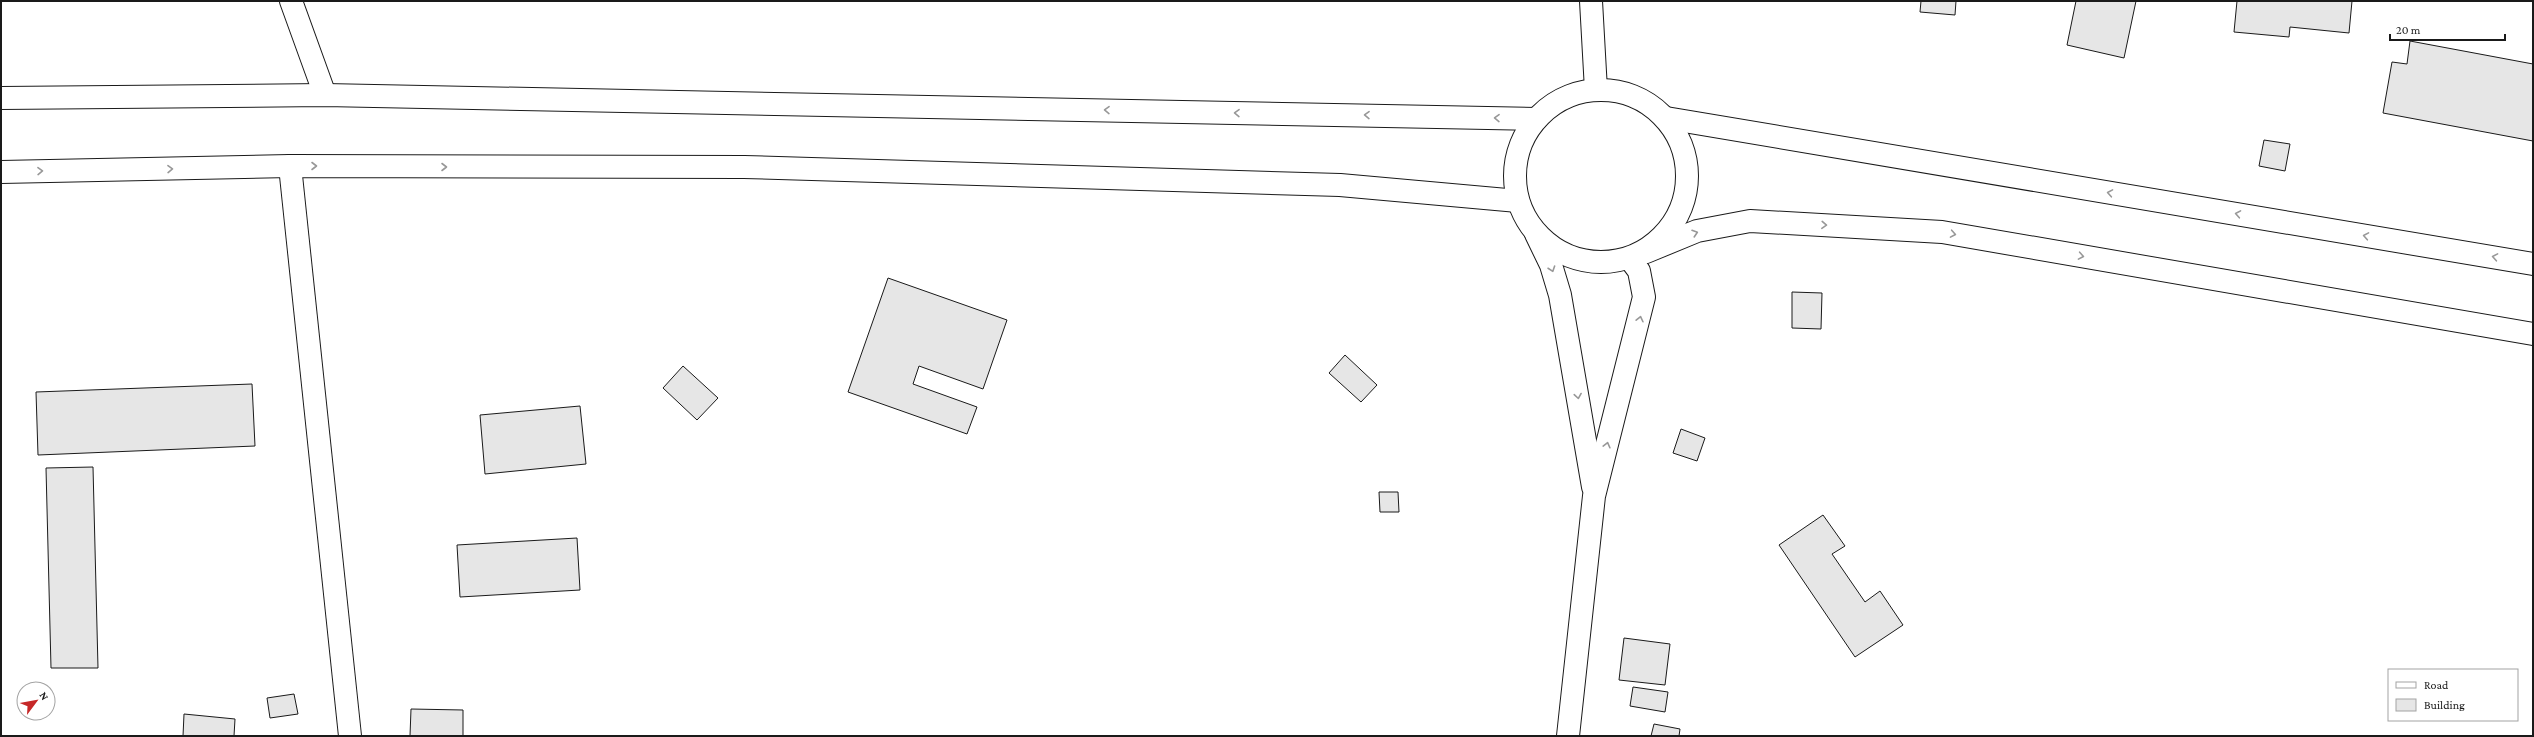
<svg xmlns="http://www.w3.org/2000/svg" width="2534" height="737" viewBox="0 0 2534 737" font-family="'Crimson Pro',serif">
<rect width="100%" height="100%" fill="#fff"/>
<!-- building -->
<g fill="#e6e6e6" stroke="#1a1a1a">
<path d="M1921,1h35l-1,14 -35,-3z"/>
<path d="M2076,1h60l-12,57 -57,-13z"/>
<path d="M2237,1h115l-3,32 -59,-6 -1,10 -55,-5z"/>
<path d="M2410,41l123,23v77l-150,-28 9,-51 15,2z"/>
<path d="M2264,140l26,4 -5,27 -26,-5z"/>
<path d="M888,278l119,42 -24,69 -64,-23 -6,18 64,23 -10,27 -119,-42z"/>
<path d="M1792,292l30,1 -1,36 -29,-1z"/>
<path d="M1345,355l32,30 -16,17 -32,-29z"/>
<path d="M683,366l35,32 -21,22 -34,-32z"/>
<path d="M252,384l3,62 -217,9 -2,-63z"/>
<path d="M580,406l6,58 -101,10 -5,-59z"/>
<path d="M1681,429l24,9 -8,23 -24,-8z"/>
<path d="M93,467l5,201h-47l-5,-200z"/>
<path d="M1379,492h19l1,20h-19z"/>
<path d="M1823,515l22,31 -13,8 33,48 15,-11 23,34 -48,32 -76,-112z"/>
<path d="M577,538l3,52 -120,7 -3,-52z"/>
<path d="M1624,638l46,6 -5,41 -46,-5z"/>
<path d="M1633,687l35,5 -3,20 -35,-6z"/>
<path d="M294,694l4,20 -28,4 -3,-20z"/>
<path d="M411,709l52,1v26h-53z"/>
<path d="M184,714l51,5 -1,17h-51z"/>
<path d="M1654,724l26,5 -1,7h-28z"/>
</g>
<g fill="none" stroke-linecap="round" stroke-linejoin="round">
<!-- minor casing -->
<g stroke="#1a1a1a" stroke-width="24">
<g id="minor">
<path d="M291,1l34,94"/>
<path d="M1591,1l5,89"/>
<path d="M290,166l60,570"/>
<path d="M1536,234l15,31 9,30 33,192"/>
<path d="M1568,736l26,-240 50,-199 -5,-26 -9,-12"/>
</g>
</g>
<!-- major casing -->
<g stroke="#1a1a1a" stroke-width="24">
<g id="major">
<circle cx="1601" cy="176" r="86"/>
<path d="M1,98l324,-3 1211,24"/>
<path d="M1666,118l867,146"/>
<path d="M1,172l289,-6 454,1 596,18 178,16"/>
<path d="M1646,252l51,-21 53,-10 192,11 591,102"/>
</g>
</g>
<!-- minor -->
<use href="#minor" stroke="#fff" stroke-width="22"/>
<!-- major -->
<use href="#major" stroke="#fff" stroke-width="22"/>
</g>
<!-- one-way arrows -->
<defs><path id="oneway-chevron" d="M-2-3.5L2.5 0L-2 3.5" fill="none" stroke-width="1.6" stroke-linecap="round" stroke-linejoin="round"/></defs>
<g stroke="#989898">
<use href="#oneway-chevron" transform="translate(1107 110) rotate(-179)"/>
<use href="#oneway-chevron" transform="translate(1237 113) rotate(-179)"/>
<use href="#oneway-chevron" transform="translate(1367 115) rotate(-179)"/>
<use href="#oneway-chevron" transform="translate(1497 118) rotate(-179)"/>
<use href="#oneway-chevron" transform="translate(314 166)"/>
<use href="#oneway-chevron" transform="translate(444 167)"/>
<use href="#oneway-chevron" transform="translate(170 169) rotate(-1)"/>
<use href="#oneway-chevron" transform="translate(40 171) rotate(-1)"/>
<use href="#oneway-chevron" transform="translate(2110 193) rotate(-170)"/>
<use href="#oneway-chevron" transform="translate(2238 214) rotate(-170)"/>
<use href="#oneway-chevron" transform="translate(1824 225) rotate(3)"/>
<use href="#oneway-chevron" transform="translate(1695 233) rotate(-18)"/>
<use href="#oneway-chevron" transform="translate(1953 234) rotate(10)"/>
<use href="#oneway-chevron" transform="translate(2366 236) rotate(-170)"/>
<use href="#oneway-chevron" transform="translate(2081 256) rotate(10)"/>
<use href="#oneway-chevron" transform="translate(2495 257) rotate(-170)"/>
<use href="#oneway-chevron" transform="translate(1552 269) rotate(71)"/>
<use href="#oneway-chevron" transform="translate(1640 319) rotate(-77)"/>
<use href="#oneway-chevron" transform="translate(1578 396) rotate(81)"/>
<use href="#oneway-chevron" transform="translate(1607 445) rotate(-76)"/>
</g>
<!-- border -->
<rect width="2534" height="737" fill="none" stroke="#1a1a1a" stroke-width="4"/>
<!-- legend -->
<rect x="2388" y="669" width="130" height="52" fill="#ffffff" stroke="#a3a3a3"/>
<rect x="2396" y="682" width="20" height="6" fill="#ffffff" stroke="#a3a3a3"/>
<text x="2424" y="689" font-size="12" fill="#1a1a1a">Road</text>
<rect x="2396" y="699" width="20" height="12" fill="#e6e6e6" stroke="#a3a3a3"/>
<text x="2424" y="709" font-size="12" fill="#1a1a1a">Building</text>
<!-- north arrow -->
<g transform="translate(36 701) rotate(58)"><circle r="19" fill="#ffffff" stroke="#a3a3a3"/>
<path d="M0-3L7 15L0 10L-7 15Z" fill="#c62828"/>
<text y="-6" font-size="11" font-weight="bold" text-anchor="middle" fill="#1a1a1a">N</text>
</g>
<!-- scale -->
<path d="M2390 34v6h115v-6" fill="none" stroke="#1a1a1a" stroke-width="2"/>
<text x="2396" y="34" font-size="12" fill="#1a1a1a" stroke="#ffffff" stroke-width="3" paint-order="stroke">20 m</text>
</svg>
